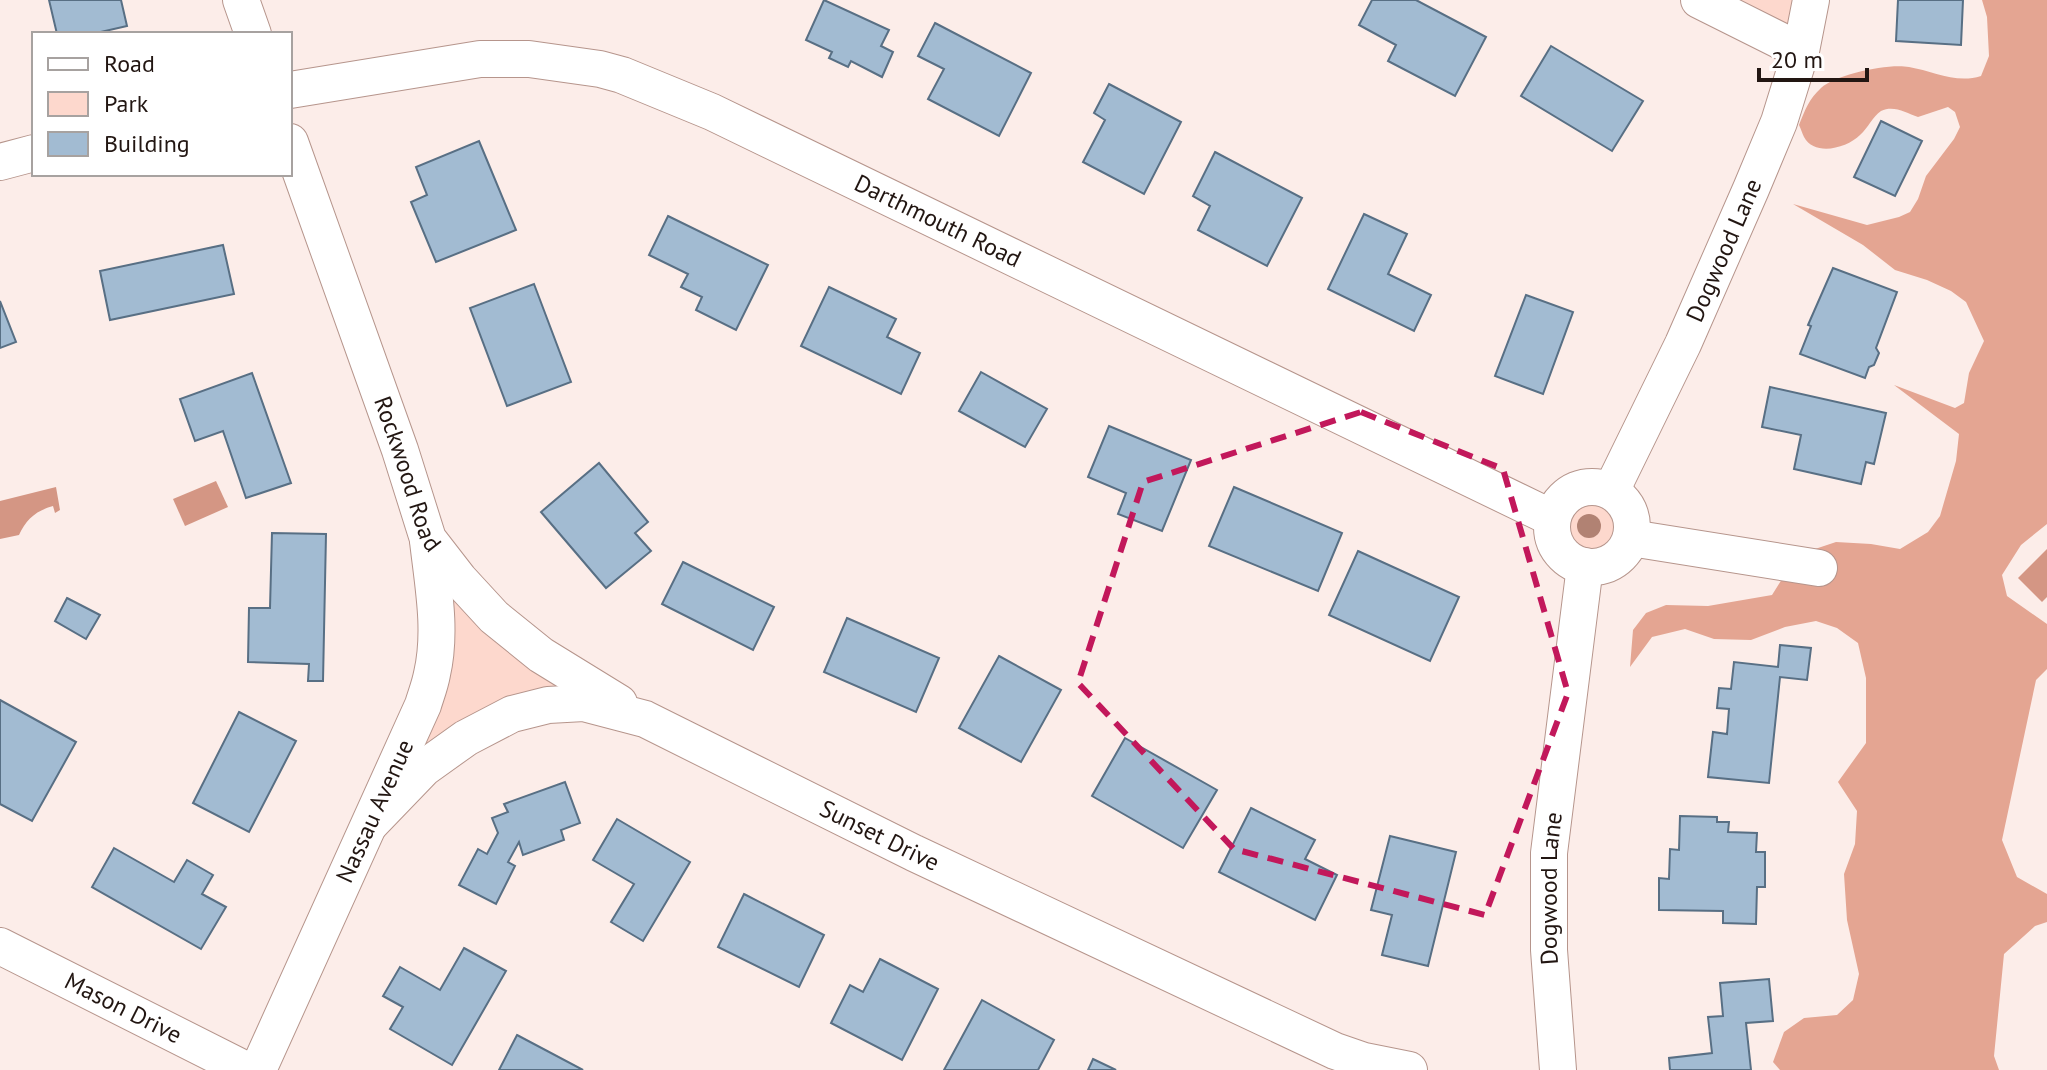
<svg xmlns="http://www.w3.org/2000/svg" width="2047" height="1070" viewBox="0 0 2047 1070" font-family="'PT Sans',sans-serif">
<rect width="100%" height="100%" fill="#fcede9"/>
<!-- green -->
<g fill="#fdd8cd">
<path d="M1696,0h115l-10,51z"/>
<circle cx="1592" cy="527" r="40"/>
<path d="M428,539l156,164 -160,65z"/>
</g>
<!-- forest -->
<path fill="#e4a592" d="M1982,0h65v524l-26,21 -19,30 5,21 40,28v45l-11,11 -34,160 15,37 30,17v28l-12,4 -31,28 -10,102 5,14h-219l-7,-8 11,-30 20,-14 33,-3 16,-15 6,-26 -12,-54 -3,-46 11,-30 2,-33 -19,-29 28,-39v-65l-8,-35 -21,-15 -21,-7 -31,6 -34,13 -37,-1 -29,-10 -33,8 -22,30 3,-37 13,-17 20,-8 42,1 64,-11 25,-40 39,-13 35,2 29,5 28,-17 12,-16 16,-55 3,-27 -65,-49 61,23 9,-5 5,-30 15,-32 -18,-39 -15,-11 -24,-11 -32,-10 -32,-25 -70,-41 74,21 32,-8 11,-5 8,-13 8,-23 28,-37 6,-12 -5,-15 -7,-5 -30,10c-12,-4 -24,-12 -37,-6 -8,5 -13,17 -21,24 -13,13 -45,22 -56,2 -2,-4 -3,-8 -5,-12 6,-15 10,-26 22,-37 15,-14 68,-25 88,-21 24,4 47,17 72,9l8,-20 -2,-39z"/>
<!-- water -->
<g fill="#d49684">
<path d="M216,481l12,26 -43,19 -12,-27z"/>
<path d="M56,487l4,23 -5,3 -2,-7c-18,5 -27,14 -34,29l-19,4v-38z"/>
<path d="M2047,549v48l-5,5 -24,-24z"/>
</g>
<!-- building -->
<g fill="#a2bbd2" stroke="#586f84" stroke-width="2">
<path d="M49,0h72l6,26 -35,8h-35z"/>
<path d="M824,0l65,30 -8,16 12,6 -11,25 -31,-16 -3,6 -19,-9 3,-6 -26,-12z"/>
<path d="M1372,0h44l70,37 -31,59 -67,-35 8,-16 -37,-20z"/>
<path d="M1898,0h65l-2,45 -65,-4z"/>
<path d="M935,23l96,50 -32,63 -71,-37 16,-30 -26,-13z"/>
<path d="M1551,46l92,55 -31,50 -91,-55z"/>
<path d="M1109,84l72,38 -37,72 -61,-32 22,-42 -11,-7z"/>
<path d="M1881,121l41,20 -27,55 -41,-19z"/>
<path d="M479,141l37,89 -80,32 -25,-60 16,-7 -11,-28z"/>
<path d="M1215,152l87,46 -35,68 -69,-36 12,-24 -17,-10z"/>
<path d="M1364,214l43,20 -19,40 43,21 -17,36 -86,-42z"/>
<path d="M668,216l100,49 -32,65 -40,-20 6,-13 -21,-10 7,-13 -39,-19z"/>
<path d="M223,245l11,49 -124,26 -10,-49z"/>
<path d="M1833,268l64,24 -21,56 3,5 -5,12 -5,2 -4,11 -65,-24 11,-28 -3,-1z"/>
<path d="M534,284l37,98 -64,24 -37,-98z"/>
<path d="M829,287l67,32 -9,18 33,16 -19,41 -100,-48z"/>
<path d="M1526,295l47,17 -30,82 -48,-18z"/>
<path d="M0,301l16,41 -16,6z"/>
<path d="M981,372l66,37 -22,38 -66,-36z"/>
<path d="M252,373l39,110 -45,15 -23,-67 -28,10 -15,-42z"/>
<path d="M1770,387l116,26 -12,51 -8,-2 -5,22 -67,-15 7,-34 -39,-8z"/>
<path d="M1109,426l82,34 -29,71 -44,-17 8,-21 -38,-16z"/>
<path d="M599,463l49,59 -13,11 16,18 -45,37 -65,-76z"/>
<path d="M1234,487l108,46 -24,58 -109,-45z"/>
<path d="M272,533l54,1 -3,147h-15l1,-17 -61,-2 1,-54h21z"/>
<path d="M1358,551l101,46 -29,64 -101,-46z"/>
<path d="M683,562l91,45 -21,43 -91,-46z"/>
<path d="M67,598l33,17 -14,24 -31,-18z"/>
<path d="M847,618l92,40 -23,54 -92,-40z"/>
<path d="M1780,645l31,3 -4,32 -27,-3 -11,106 -61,-6 5,-45 14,2 2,-25 -12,-1 2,-20 12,1 3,-27 44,5z"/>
<path d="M999,656l62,34 -40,72 -62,-34z"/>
<path d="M0,700l76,42 -44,79 -32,-17z"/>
<path d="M239,712l57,29 -47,91 -56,-29z"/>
<path d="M1125,738l92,52 -34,58 -91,-52z"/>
<path d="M565,782l15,41 -19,7 3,10 -41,15 -4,-13 -11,20 7,4 -19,38 -37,-19 19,-36 9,5 11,-21 -6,-15 16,-6 -4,-8z"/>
<path d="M1251,808l64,32 -10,19 32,16 -22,45 -96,-48z"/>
<path d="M1680,816l37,1v5h12l-1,10 29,1 -1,19h9v35h-8l-1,37 -33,-1v-12l-64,-1v-32l10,1 1,-30 9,1z"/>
<path d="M617,819l73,43 -47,79 -32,-19 23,-38 -41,-24z"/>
<path d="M1390,836l66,16 -28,114 -46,-11 10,-40 -21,-5z"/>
<path d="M114,848l60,34 13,-22 26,15 -11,19 24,13 -25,42 -109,-62z"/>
<path d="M744,894l80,41 -25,52 -81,-40z"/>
<path d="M464,948l42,23 -54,94 -62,-36 13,-22 -20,-11 17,-29 40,23z"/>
<path d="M880,959l58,30 -36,71 -71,-37 19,-38 13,7z"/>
<path d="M1769,979l4,42 -27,2 5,47h-81l-1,-12 43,-5 -4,-36 15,-1 -3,-33z"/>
<path d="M982,1000l72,40 -16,30h-94z"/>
<path d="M517,1035l66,35h-84z"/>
<path d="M1093,1059l23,11h-28z"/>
</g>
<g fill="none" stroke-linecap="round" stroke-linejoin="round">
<!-- minor casing -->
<g stroke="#b6958c" stroke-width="38">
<g id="minor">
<path d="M241,0l12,34"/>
<path d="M1699,0l102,51"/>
<path id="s1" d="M290,90l190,-31h49l71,10 22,6 90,37 840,406"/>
<path id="s2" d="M290,142l110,308 28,89 31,40 35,38 47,38 78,48"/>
<path d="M0,162l34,-9"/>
<circle cx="1592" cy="527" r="40"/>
<path id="s3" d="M1611,491l72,-147 68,-155 28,-67 22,-71 10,-51"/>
<path d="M1631,538l188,30"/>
<path id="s4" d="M371,823l53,-55 42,-30 46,-24 36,-9 36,-2 61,16 269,134 421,198 29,10 45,9"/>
<path id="s5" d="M0,946l246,124"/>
<path id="s6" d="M258,1070l165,-365c3,-10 7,-20 9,-31 10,-43 1,-89 -4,-133"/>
<path id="s7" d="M1558,1070l-9,-120v-97l36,-287"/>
</g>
</g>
<!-- minor -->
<use href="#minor" stroke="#fff" stroke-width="36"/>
</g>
<!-- trees -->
<circle fill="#b18273" cx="1589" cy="526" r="12"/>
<!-- marked area -->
<path fill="none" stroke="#c2185b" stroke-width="6" stroke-dasharray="16 10" stroke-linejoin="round" d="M1361,412l142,57 65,224 -83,222 -251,-66 -156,-166 65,-201z"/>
<g text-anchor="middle" stroke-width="8" stroke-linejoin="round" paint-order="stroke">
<!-- street labels -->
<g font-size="24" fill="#221612" stroke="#fff">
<text dy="8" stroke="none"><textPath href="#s1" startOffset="684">Darthmouth Road</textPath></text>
<text dy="8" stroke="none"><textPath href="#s3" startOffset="266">Dogwood Lane</textPath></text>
<text dy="8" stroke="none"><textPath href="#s2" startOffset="352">Rockwood Road</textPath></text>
<text dy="8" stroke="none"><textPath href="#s6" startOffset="284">Nassau Avenue</textPath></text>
<text dy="8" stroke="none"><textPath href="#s4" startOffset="578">Sunset Drive</textPath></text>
<text dy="8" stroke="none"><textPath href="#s7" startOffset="182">Dogwood Lane</textPath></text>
<text dy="8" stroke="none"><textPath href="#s5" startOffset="138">Mason Drive</textPath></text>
</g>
</g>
<!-- legend -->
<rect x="32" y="32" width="260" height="144" fill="#ffffff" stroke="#a7a2a0" stroke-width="2"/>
<rect x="48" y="58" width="40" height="12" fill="#ffffff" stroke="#a7a2a0" stroke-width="2"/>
<text x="104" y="72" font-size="24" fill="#221612">Road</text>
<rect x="48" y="92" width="40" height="24" fill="#fdd8cd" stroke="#a7a2a0" stroke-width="2"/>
<text x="104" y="112" font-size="24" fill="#221612">Park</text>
<rect x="48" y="132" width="40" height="24" fill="#a2bbd2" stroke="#a7a2a0" stroke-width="2"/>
<text x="104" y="152" font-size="24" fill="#221612">Building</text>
<!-- scale -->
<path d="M1759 68v12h108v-12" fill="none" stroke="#221612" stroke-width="4"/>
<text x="1771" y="68" font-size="24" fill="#221612" stroke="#ffffff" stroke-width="6" paint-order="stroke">20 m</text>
</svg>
